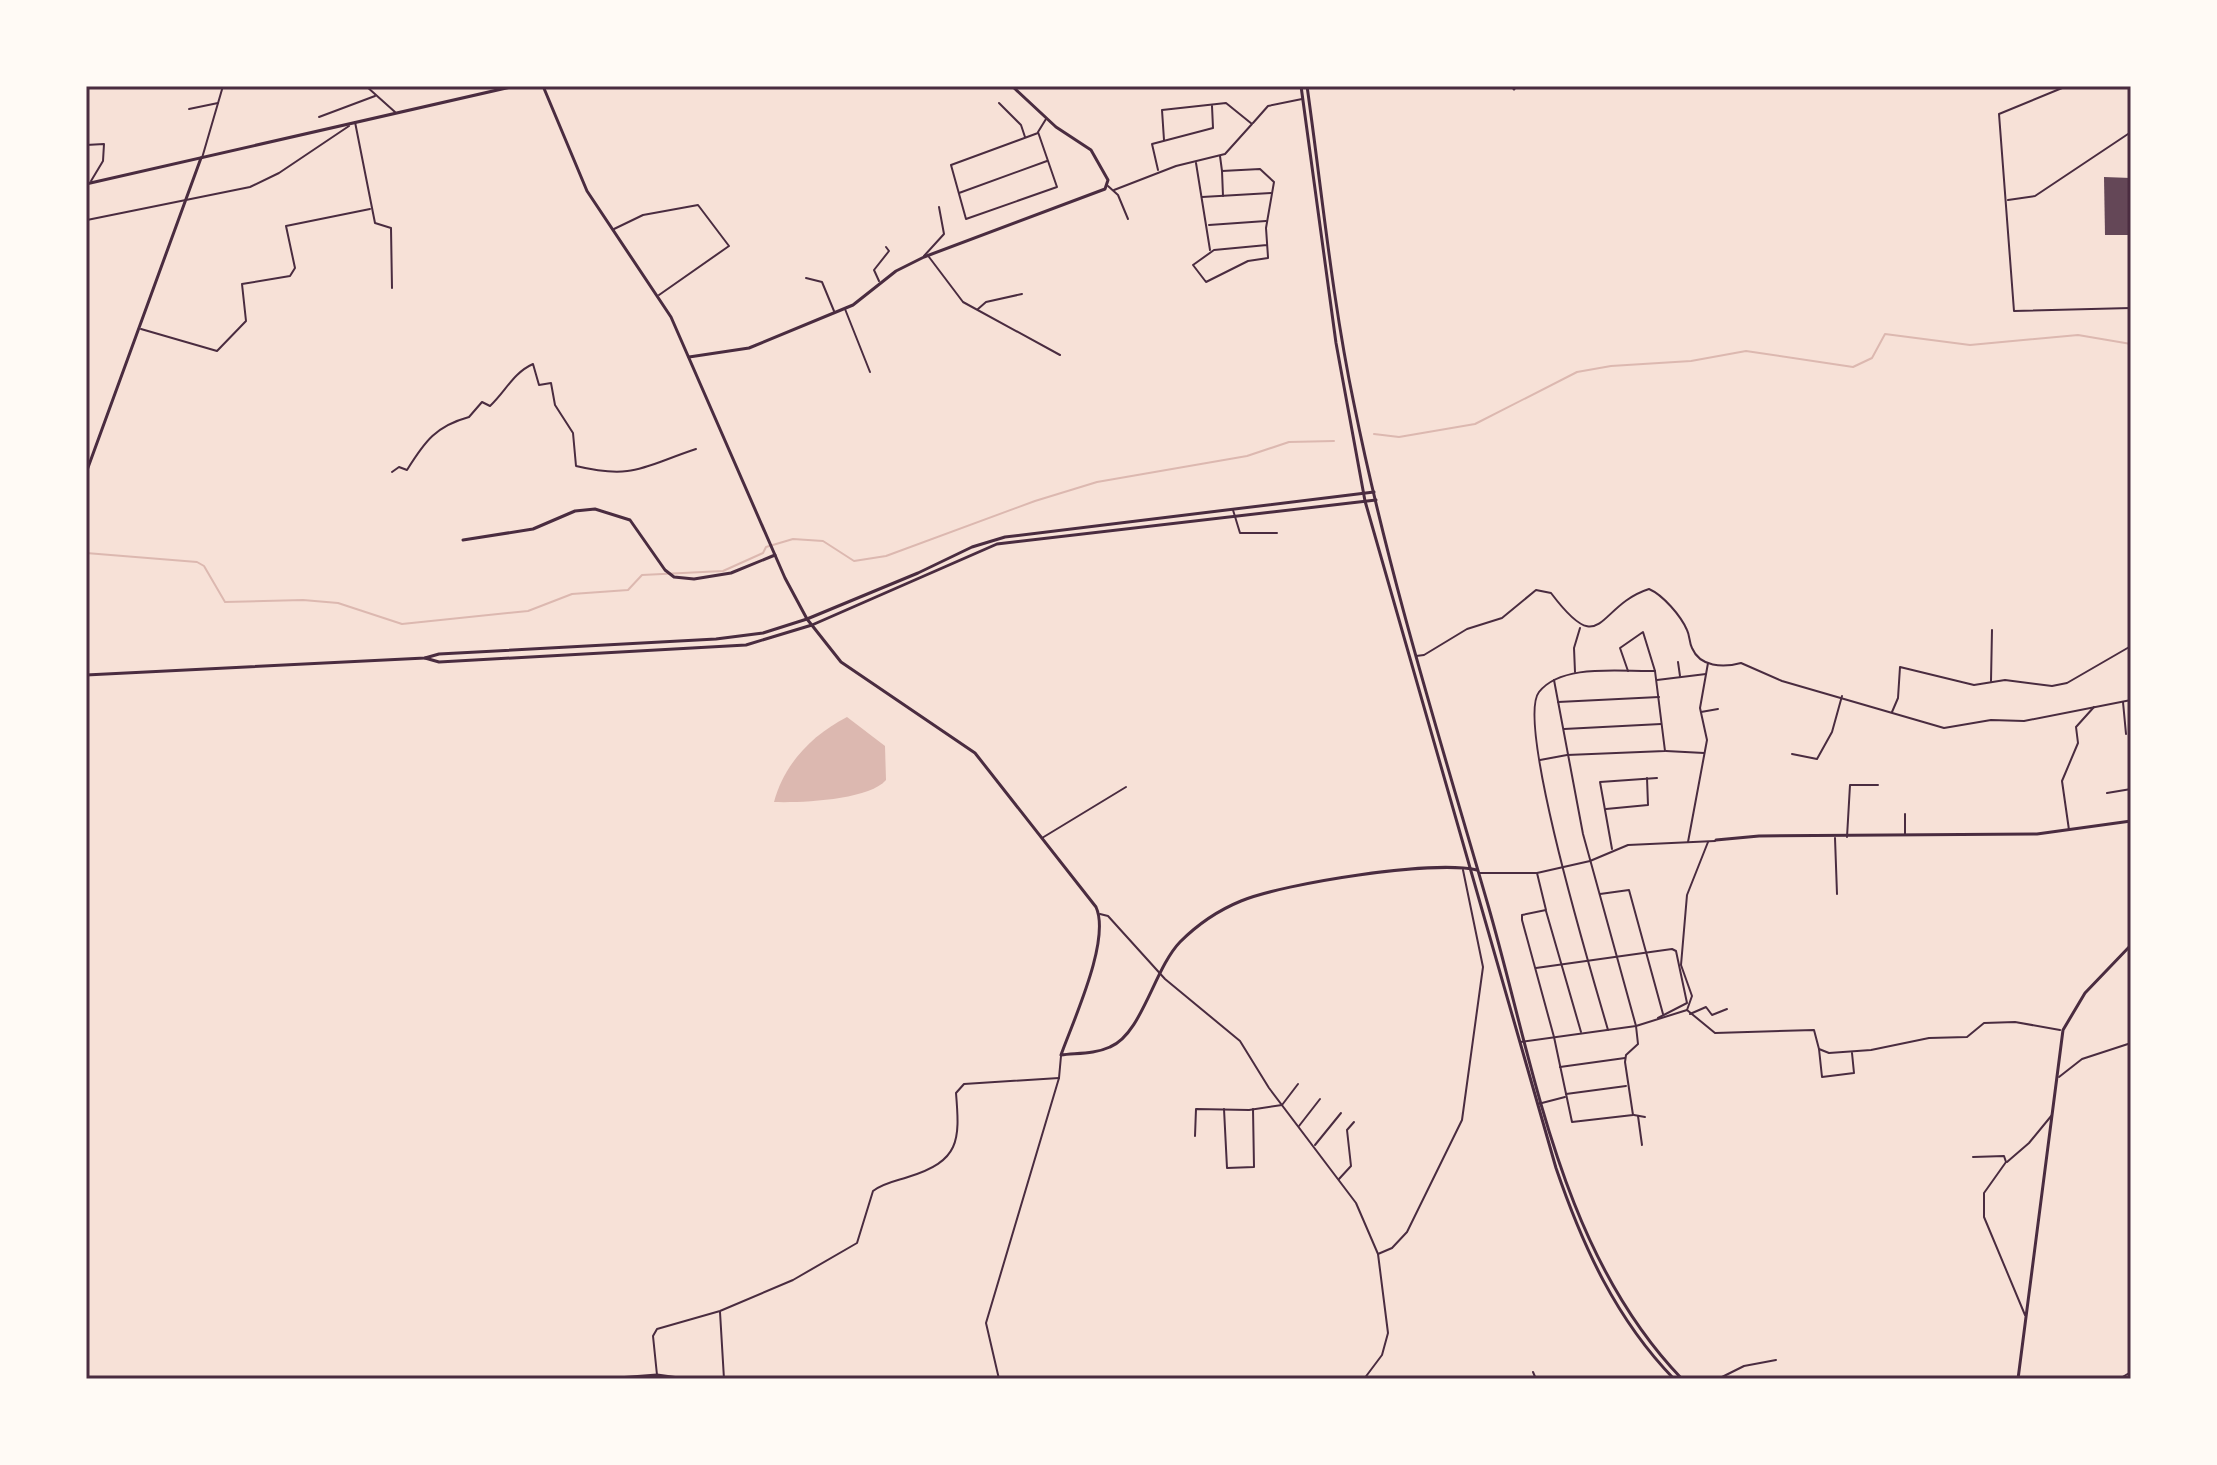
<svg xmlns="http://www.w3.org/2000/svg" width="2217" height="1465" viewBox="0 0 2217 1465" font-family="'PT Sans',sans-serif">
<rect width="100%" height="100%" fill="#f7e1d7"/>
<!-- water -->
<path fill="#dcb8b0" d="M847,717l38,29 1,34c-17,20 -85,23 -112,22 10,-38 38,-67 73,-85z"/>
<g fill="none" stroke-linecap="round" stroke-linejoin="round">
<!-- stream -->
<g stroke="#dcb8b0" stroke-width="2">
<path d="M1374,434l25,3 76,-13 102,-52 34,-6 80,-5 55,-10 107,16 19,-9 13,-24 85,11 108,-10 53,9"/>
<path d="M86,553l111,9 7,4 21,36 78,-2 35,3 64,21 126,-13 44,-17 56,-4 14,-15 81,-4 40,-18 3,-6 27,-8 30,2 31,20 32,-5 149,-55 62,-19 150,-26 42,-14 45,-1"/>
</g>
</g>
<!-- building -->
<path fill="#644757" d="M2104,177l27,1v57h-26z"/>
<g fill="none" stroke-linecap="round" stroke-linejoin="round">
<!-- minor -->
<g stroke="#4a2c40" stroke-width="2">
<path d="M366,86l29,26"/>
<path d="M2067,86l-68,28 15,197 117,-3"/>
<path d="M999,103l22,22 4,12"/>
<path d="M189,109l29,-6"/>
<path d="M319,117l56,-21"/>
<path d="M355,122l20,101 16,5 1,60"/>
<path d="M1253,123l15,-17 34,-7"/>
<path d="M1038,133l-87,32 15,54 91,-32 -19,-55 8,-13"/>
<path d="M86,145l18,-1 -1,17 -12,20"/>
<path d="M1220,156l2,15 38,-2 14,13 -8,46 2,29v1l-20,3 -42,21 -13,-17 21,-15 53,-5"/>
<path d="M202,158l21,-72"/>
<path d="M1196,163l14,87"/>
<path d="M1158,170l-6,-26 61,-16 -1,-22"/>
<path d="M1222,171l1,25"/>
<path d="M1108,186l10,9 10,24"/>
<path d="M1114,190l62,-24 49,-12 27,-30 -26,-21 -64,7 2,30"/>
<path d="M959,193l88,-32"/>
<path d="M1202,197l69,-4"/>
<path d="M2008,200l27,-4 96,-64"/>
<path d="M87,220l163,-33 29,-14 70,-47"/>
<path d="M1209,225l57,-4"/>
<path d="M614,229l29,-14 55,-10 31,41 -70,49"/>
<path d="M86,233l2,-47"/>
<path d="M924,256l20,-22 -5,-27"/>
<path d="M929,257l34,45 97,53"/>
<path d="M806,278l16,4 12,29"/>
<path d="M879,281l-5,-11 15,-19 -3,-4"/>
<path d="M845,309l25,63"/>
<path d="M978,309l8,-7 36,-8"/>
<path d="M141,329l76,22 29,-30 -4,-37 48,-8 5,-8 -9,-42 84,-17"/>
<path d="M392,472l7,-5 8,3c18,-29 29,-44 62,-53l13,-15 8,4c16,-15 23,-33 43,-42l6,21 12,-2 4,22 18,28 3,33c58,14 68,0 120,-17"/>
<path d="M1233,510l7,23h37"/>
<path d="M1416,656l8,-1 43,-26 35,-11 34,-28 15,3c52,69 45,13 98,-4 14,6 32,27 38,41 3,6 2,12 5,18 8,19 31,20 49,15l41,18 162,47 47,-8 33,1 107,-21"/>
<path d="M1678,662l2,14"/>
<path d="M1628,671l-8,-23 23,-16 12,39"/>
<path d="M1575,672l-1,-24 6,-20"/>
<path d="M1657,680l49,-6"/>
<path d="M1991,681l1,-51"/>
<path d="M1558,702l101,-5"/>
<path d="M2123,702l3,32"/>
<path d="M1701,712l17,-3"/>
<path d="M1892,712l6,-14 2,-31 74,18 31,-5 47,6 15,-3 64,-37"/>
<path d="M1564,729l97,-5"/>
<path d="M1666,751l38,2"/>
<path d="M1792,754l25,5 15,-27 10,-36"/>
<path d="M1540,760l27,-5 98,-4 -10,-80c-34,1 -93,-8 -116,21 -24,30 55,289 69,338"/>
<path d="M2107,793l24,-4"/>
<path d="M1606,809l42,-4 -1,-27"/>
<path d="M2069,830l-7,-49 16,-38 -2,-16 18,-20"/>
<path d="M1905,834v-20"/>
<path d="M1847,837l3,-52h28"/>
<path d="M1042,838l84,-51"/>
<path d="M1835,838l2,56"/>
<path d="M1688,842l19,-102 -7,-32 8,-45"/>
<path d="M1612,849l-12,-67 57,-4"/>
<path d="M1480,873h57l53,-12 38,-16 87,-4"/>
<path d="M1537,873l9,37 -24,5v5l32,117 18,85 61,-7 -8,-53 1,-7 12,-11 -2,-18 -53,-192 -29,-154"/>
<path d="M1600,894l29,-4 34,124"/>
<path d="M1546,911l35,121"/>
<path d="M1100,914l8,2 57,63 75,62 29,47 87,115 22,51 10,79 -6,22 -18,24"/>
<path d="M1536,968l136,-19 4,2 11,52 -29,15"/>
<path d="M1687,1010l28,23 99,-3 5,19 10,4 42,-3 58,-12 38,-1 17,-14 31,-1 45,8"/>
<path d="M1690,1014l16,-7 6,8 15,-6"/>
<path d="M1520,1042l116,-16 51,-16 5,-14 -11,-31 6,-70 21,-53"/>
<path d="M1819,1049l3,28 32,-4 -2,-20"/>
<path d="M1560,1067l65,-9"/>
<path d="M2059,1077l23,-18 49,-16"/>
<path d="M1566,1094l60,-8"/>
<path d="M1538,1104l27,-7"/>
<path d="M1224,1109l3,59 27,-1 -1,-58"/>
<path d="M1634,1115l11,2"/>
<path d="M1638,1116l4,29"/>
<path d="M1299,1126l21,-27"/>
<path d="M1195,1136l1,-27 53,1 33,-5 16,-21"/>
<path d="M1315,1145l26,-32"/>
<path d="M1973,1157l31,-1 2,6 -22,31v24l41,98"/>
<path d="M2007,1162l22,-19 23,-28"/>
<path d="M1339,1179l12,-13 -4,-36 7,-8"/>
<path d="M1378,1254l14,-6 15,-16 55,-112 21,-153 -20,-97"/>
<path d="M720,1312l4,67"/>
<path d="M1533,1372l3,7"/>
<path d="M657,1375l-4,-39 4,-7 63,-18 73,-31 64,-37 16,-52c10,-8 23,-10 35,-14 52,-16 52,-36 48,-84l8,-9 95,-6"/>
<path d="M999,1379l-13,-56 73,-245 2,-22"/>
<path d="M1718,1379l26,-13 32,-6"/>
<path d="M2119,1379l12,-7"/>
</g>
<!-- tertiary -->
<g stroke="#4a2c40" stroke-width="3">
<path d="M543,86l44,105 84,126 114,261 22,41 34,43 134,91 121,154c15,33 -23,114 -35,148 16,-2 34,-1 49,-8 32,-13 44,-78 70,-105 17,-17 39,-32 61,-41 44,-18 191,-41 236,-31"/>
<path d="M1513,86l1,3"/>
<path d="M86,184l429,-98"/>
<path d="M689,357l60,-9 104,-43 43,-34 28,-14 181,-68 3,-9 -17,-30 -35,-23 -44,-41"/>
<path d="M86,473l115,-315"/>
<path d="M463,540l70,-11 42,-18 20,-2 35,11 35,50 9,7 20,2 37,-6 44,-18"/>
<path d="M425,658l14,4 307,-17 66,-20 185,-81 379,-44"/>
<path d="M86,675l339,-17 14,-4 277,-15 47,-6 44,-14 111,-46 54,-26 33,-10 369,-45"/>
<path d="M1716,840l43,-4 278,-2 94,-13"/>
<path d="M605,1379l52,-4 29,4"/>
<path d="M2018,1379l45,-349 22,-37 46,-48"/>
</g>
<!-- trunk -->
<g stroke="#4a2c40" stroke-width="3">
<path d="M1301,86l35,257 29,158 191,667c27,79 60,151 118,211"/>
<path d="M1307,86c15,106 25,213 47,318 34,169 86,335 134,501 47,163 72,347 194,474"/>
</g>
</g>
<!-- border -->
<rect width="2217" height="1465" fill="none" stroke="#fffaf5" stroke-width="176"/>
<rect x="88" y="88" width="2041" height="1289" fill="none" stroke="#4a2c40" stroke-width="3"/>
</svg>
